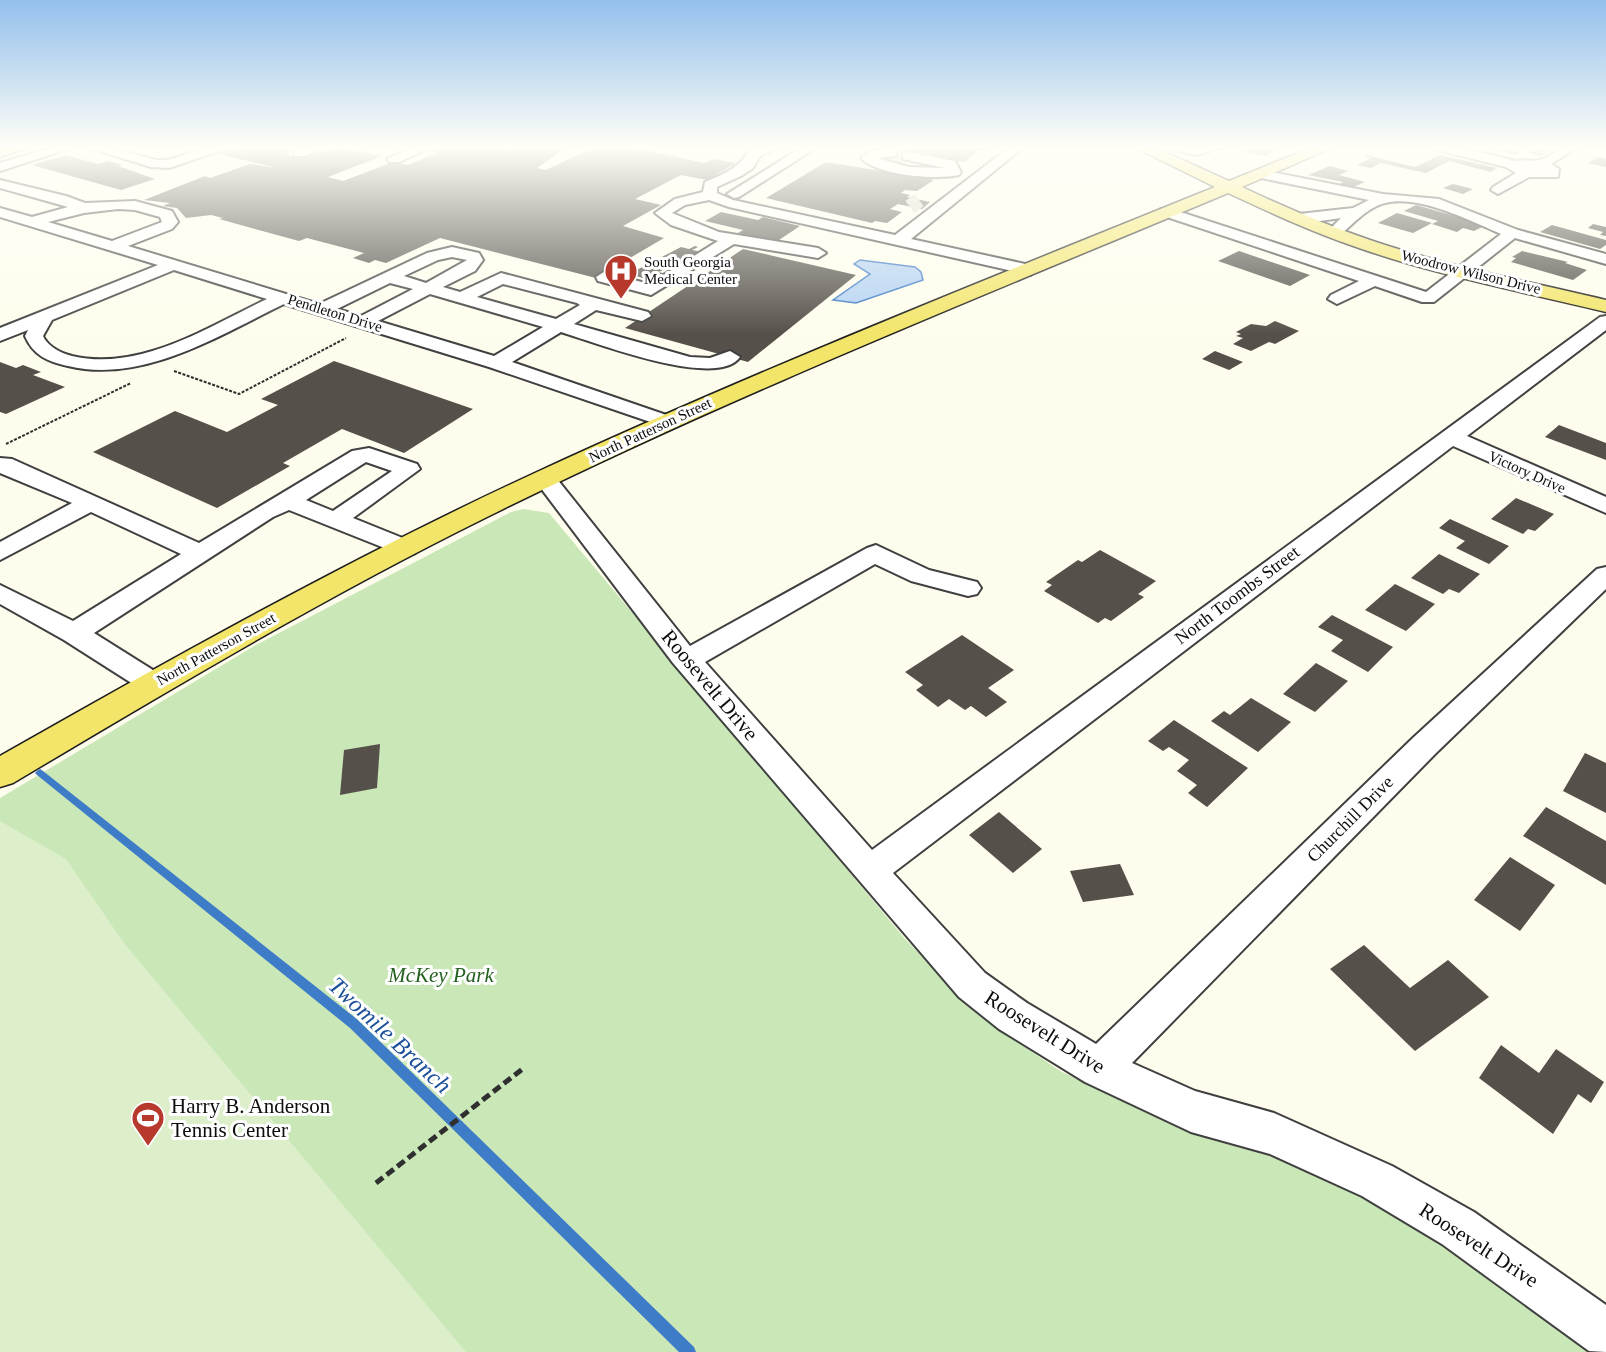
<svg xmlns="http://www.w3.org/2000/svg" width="1606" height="1352" viewBox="0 0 1606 1352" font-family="Georgia,serif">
<rect width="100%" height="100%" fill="#fefded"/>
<!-- green -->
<path fill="#cae7b8" d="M524,509l25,4 357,427 71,74 83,57 89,42 141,42 141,69 110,80 57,48h-1598v-554l256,-153 255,-133z"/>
<!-- pitch -->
<path fill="#dceeca" d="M0,821l66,38 58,84 342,409h-466z"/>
<!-- water -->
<path fill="#b4d2f3" stroke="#3e7cc7" stroke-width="1.5" d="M860,260l55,7 6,5 2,8 -67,23 -23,-3 37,-26 -16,-10z"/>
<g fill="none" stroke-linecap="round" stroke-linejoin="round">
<!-- stream -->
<path fill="#3e7cc7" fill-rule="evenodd" d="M40,769l3,2 315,249 336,327 2,5h-17l-329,-324 -313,-253 -2,-2 2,-2z"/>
</g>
<!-- building -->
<g fill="#55504a">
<path d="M241,146h36l18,4 -10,4 18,4 34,-12 45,10 -54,21 15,4 50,-19 15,3 29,-12 -7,-1 15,-6 122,1 -30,21 9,2 51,-24h30l77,17 10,-4 22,4 -29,17 -26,-5 -46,24 26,6 -38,21 41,12 -68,40 -156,-40 -54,25 -11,-3 -6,3 -16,-5 11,-5 -57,-15 -8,3 -80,-22 4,-1 -12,-3 -25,3 -9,-10 -14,-2 7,-3 -26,-3 61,-24 5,2 40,-14 28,4 -60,-14z"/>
<path d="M881,146h111l-6,5 -6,-1 -16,12 -51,-9 -8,6 -18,-3 9,-6z"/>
<path d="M1286,146l-21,10 -26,-5 6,-2 -7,-2z"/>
<path d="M1478,146h15l27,6 -5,3z"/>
<path d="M1543,146l15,1 -17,9 -12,-3z"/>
<path d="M66,155l32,9 10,-3 15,4 -5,1 37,13 -34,11 -89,-25z"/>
<path d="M1367,155l48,12 25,-12 57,13 -6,4 -42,-11 -23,12 -45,-10 -10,5 -14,-3 14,-7 -7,-1z"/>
<path d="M1598,157l8,2v8l-18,-4z"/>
<path d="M826,162l67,11 4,-3 37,10 -17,11 -12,-1 -4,3 9,2 -3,2 23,5 -8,7 -24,-5 -8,5 12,3 -15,11 -12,-2 -3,2 -106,-25z"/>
<path d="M1330,166l18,5 -9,4 26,7 -14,6 -13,-3 5,-3 -35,-7z"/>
<path d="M1453,184l20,5 -10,5 -20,-6z"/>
<path d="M1416,205l53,15 -2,1 17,5 -10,5 -11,-3 -6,4 -25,-8 6,-3 -34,-10z"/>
<path d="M721,212l37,8 5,-3 37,9 -24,16 -38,-9 5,-3 -38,-9z"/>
<path d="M1397,213l35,10 -19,10 -35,-10z"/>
<path d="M1593,224l13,3v9l-6,-1 3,-3 -15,-4z"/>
<path d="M1552,225l54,15v5l-6,4 -60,-17z"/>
<path d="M695,246l3,1 -6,3 10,2 -25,14 -5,-1 -13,7 7,2 -13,7 -24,-7 52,-27 8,2z"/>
<path d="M743,249l113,26 -108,87 -123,-34z"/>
<path d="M1239,251l71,24 -20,11 -72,-25z"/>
<path d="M1522,251l46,11 -3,1 22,7 -14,10 -62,-18 5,-4 -4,-1z"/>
<path d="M1275,321l24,10 -24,13 -6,-2 -18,9 -18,-7 10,-6 -7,-2 5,-2 -5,-2 15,-8 15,2z"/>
<path d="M1215,351l28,11 -14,8 -27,-11z"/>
<path d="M334,361l139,48 -69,44 -62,-24 -59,34 7,3 -73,42 -124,-56 82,-41 52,21 51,-27 -17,-6z"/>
<path d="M0,362l16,6 7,-3 18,7 -8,3 32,12 -59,27 -6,-2z"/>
<path d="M1559,425l47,18v17l-61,-23z"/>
<path d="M1516,498l38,16 -19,17 -7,-2 -5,5 -32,-15z"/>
<path d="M1450,519l59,27 -20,18 -33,-16 9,-7 -26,-13z"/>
<path d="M1100,550l56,31 -18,13 6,3 -33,24 -6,-3 -7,5 -54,-32 8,-6 -6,-3 32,-22 4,2z"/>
<path d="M1439,554l41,20 -21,19 -10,-4 -6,5 -32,-16z"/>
<path d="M1395,584l40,20 -29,27 -41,-21z"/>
<path d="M1332,615l61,32 -25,25 -37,-21 12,-11 -25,-13z"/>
<path d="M962,635l52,35 -26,18 19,14 -21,15 -15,-11 -6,4 -16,-11 -11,8 -22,-17 7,-5 -18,-13z"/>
<path d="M1316,663l32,18 -33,31 -32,-18z"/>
<path d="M1251,698l40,24 -33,30 -47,-31 13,-10 6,4z"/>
<path d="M1174,720l74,48 -41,39 -19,-14 9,-8 -20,-14 12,-11 -20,-13 -6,4 -15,-10z"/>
<path d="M380,744l-3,44 -37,7 4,-45z"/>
<path d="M1585,753l21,10v50l-43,-22z"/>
<path d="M1546,807l60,34v44l-83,-49z"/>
<path d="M999,812l43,37 -29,24 -44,-38z"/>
<path d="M1510,857l45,28 -35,46 -46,-31z"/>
<path d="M1120,864l14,31 -51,7 -13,-31z"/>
<path d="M1364,945l46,43 38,-28 41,37 -74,54 -85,-82z"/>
<path d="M1501,1045l38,28 17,-24 48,33 -13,21 -13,-9 -25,40 -74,-56z"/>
</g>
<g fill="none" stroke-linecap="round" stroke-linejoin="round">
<!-- minor-tunnel -->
<g stroke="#dad9cb" stroke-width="15" stroke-dasharray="15 8" stroke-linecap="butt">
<path d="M891,153l17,3"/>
<path d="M910,207l9,-7"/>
</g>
<!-- minor casing -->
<g stroke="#404040" stroke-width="4">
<g id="minor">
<path d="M57,146h20l-77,25v-8z"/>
<path d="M83,146h21l52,14h12l45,-14h20l-64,22 -18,-1z"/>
<path d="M306,146h18l-19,10h-10v-6z"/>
<path d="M416,146h18l-35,16h-10l-2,-3z"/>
<path d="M763,146h19l-22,10 -7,12 -12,8 -24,11v6l16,7 162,35 116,-89h14l-114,93 119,26 8,5 -8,5 -301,-68 -20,-7 -24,5 -13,8 47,19 99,16 8,5 -8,5 -84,-14 -83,51 -53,-14 -2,-4 8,-5 45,12 69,-43 -47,-16 -16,-12 20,-14 28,-7 2,-10c19,-8 34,-14 45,-32z"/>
<path d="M804,146h15l-80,51 -5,1 -7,-4z"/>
<path d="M1166,146h60l-29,9 -30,-6z"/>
<path d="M1432,146h22l62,15c8,-2 16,1 24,-1 17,-6 20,-14 40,-14l-29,18 8,5 -1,8h-29l-31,17 -7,-4 2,-3 23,-14 -10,-6 -73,-18z"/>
<path d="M891,149l5,1v6l-19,2 32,9 36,1 -42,-9v-6l5,-1 47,9 6,11 -2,3c-22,5 -82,1 -98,-17l10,-8z"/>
<path d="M1261,170l122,24 56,5 79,31 88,24v10l-91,-26 -81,64h-12l-47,-16 -38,18 -9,-5 3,-4 28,-14 -198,-66 -2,-3 2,-3h10l255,83 75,-58c-30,-13 -83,-40 -116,-31 -17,4 -32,21 -45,32h-10l-3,-3 14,-14 -42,6 -8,-5 8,-5 54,-6 16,-8 -113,-23v-6z"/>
<path d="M0,180l66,16 19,7 50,-2 37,10 6,11 -6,7 -44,17 191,58 108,-51 25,-6 27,6 4,7 -8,11 -32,16 17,5 41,-19 147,39 3,4 -9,5 -46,-11 -22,14 116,33 20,1 20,-7 10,6c-23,33 -146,-15 -179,-25l-49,30 163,56 4,4 -4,4 -7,2 -179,-61 -205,-63c-66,32 -141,80 -216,62 -20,-4 -35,-11 -43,-30l3,-6 -28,11v-13l158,-63 -158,-48v-9l32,9 36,-10 -68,-19zM118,209l17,1 25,7 2,5 -50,19 -64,-19 36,-9zM452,257l15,3 -41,23 -22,-7 34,-16zM174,270l93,29c-59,28 -127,73 -195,57 -11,-3 -24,-9 -29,-20l9,-16zM390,283l23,6 -52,27 -24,-7zM503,284l74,19 3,2 -24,14 -79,-22zM430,294l113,33 -49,29 -116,-35z"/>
<path d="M1606,316v14l-139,106 139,61v16l-153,-67 -560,427 92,100 42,30 69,41 318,-307 183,-168 9,-2v22l-170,164 -304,310 63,28 79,22 118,53 82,46 132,93v47l-17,-1 -147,-107 -80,-48 -92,-42 -79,-22 -106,-50 -86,-53 -40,-32 -286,-334 -139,-184 3,-5h16l137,172 177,-98 9,-3 53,25 48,12 4,6 -4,6 -9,2 -57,-15 -36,-17 -170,98 167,188 728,-533z"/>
<path d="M369,448l48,16 3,5 -67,49 62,25 3,5 -3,5 -9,3 -9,-3 -108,-43 -16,7 -179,116 70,44 4,7 -4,7 -10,3 -10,-3 -80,-51 -64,-36v-19l73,36 108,-67 -90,-42 -91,48v-18l72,-39 -72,-30v-15l12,1 187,84 153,-92zM366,462l26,9 -59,40 -27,-11z"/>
</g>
</g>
<!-- major casing -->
<g stroke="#1e1e1e" stroke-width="3">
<g id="major">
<path d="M27,146l-3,3 -24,8v-10z"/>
<path d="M1132,146h20l77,35 86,-35h21l-94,41c42,20 84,38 128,53 76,26 157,41 236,60v12c-82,-20 -167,-36 -247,-64 -45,-15 -88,-35 -131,-55 -248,104 -500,204 -741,324 -162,80 -318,173 -474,266l-13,4v-31c176,-100 353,-199 537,-284 223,-103 451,-193 678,-285z"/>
</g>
</g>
<!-- path-far1 -->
<g stroke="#2f2f2f" stroke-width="2" stroke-dasharray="3 1.5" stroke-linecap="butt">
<path d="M174,371l65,23 107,-56"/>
<path d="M6,444l125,-61"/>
</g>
<!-- path -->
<path stroke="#2f2f2f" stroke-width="5" stroke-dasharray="9 4.5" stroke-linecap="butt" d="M376,1183l149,-116"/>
<!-- minor -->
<use href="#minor" fill="#fff" fill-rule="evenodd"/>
<!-- major -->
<use href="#major" fill="#f2e569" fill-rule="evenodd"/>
</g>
<!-- sky -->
<linearGradient id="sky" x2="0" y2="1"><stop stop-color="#93c0ec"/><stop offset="0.44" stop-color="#fffef7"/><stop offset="1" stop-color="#fffef7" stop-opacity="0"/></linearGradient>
<rect width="1606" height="335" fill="url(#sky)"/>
<!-- icons -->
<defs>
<g id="hospital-pin" transform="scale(1.725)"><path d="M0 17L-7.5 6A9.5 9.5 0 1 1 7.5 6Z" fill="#b6392b" stroke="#fff"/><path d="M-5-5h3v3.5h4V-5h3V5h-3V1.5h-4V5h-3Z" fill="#fff"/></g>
<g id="stadium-pin" transform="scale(1.725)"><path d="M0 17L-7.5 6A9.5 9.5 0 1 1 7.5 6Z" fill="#b6392b" stroke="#fff"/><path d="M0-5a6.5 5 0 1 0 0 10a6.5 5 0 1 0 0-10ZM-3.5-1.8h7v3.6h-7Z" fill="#fff"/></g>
</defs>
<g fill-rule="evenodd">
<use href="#hospital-pin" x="621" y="271"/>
<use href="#stadium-pin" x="148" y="1118"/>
</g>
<g text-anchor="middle" stroke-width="6" stroke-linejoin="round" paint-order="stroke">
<!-- far-poi labels -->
<g font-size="15" fill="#0d0d0d" stroke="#fff" text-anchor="start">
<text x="644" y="267">South Georgia<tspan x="644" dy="17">Medical Center</tspan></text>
</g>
<!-- far-street labels -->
<g font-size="15" fill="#0d0d0d" stroke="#fff">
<text transform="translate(1471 272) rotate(14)" y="5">Woodrow Wilson Drive</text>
<text transform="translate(335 313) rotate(17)" y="5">Pendleton Drive</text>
<text transform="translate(650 430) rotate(-25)" y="5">North Patterson Street</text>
<text transform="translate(1527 472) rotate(24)" y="5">Victory Drive</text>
<text transform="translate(216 649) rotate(-29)" y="5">North Patterson Street</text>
</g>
<!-- street labels -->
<g font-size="18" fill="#0d0d0d" stroke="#fff">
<text transform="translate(1237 595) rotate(-37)" y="6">North Toombs Street</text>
<text transform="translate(1350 819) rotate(-45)" y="6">Churchill Drive</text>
</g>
<!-- near-street labels -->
<g font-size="21" fill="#0d0d0d" stroke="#fff">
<text transform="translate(710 685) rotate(50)" y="7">Roosevelt Drive</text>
<text transform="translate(1045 1032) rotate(32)" y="7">Roosevelt Drive</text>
<text transform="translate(1479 1245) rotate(33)" y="7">Roosevelt Drive</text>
</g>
<!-- near-park labels -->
<g font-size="21" font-style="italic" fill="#246120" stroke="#fff">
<text x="441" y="982">McKey Park</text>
</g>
<!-- near-poi labels -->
<g font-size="21" fill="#0d0d0d" stroke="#fff" text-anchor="start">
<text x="171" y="1113">Harry B. Anderson<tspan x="171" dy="24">Tennis Center</tspan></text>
</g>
<!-- near-water labels -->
<g font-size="24" font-style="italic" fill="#1c5099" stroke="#fff">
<text transform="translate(390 1035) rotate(43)" y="8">Twomile Branch</text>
</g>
</g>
</svg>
